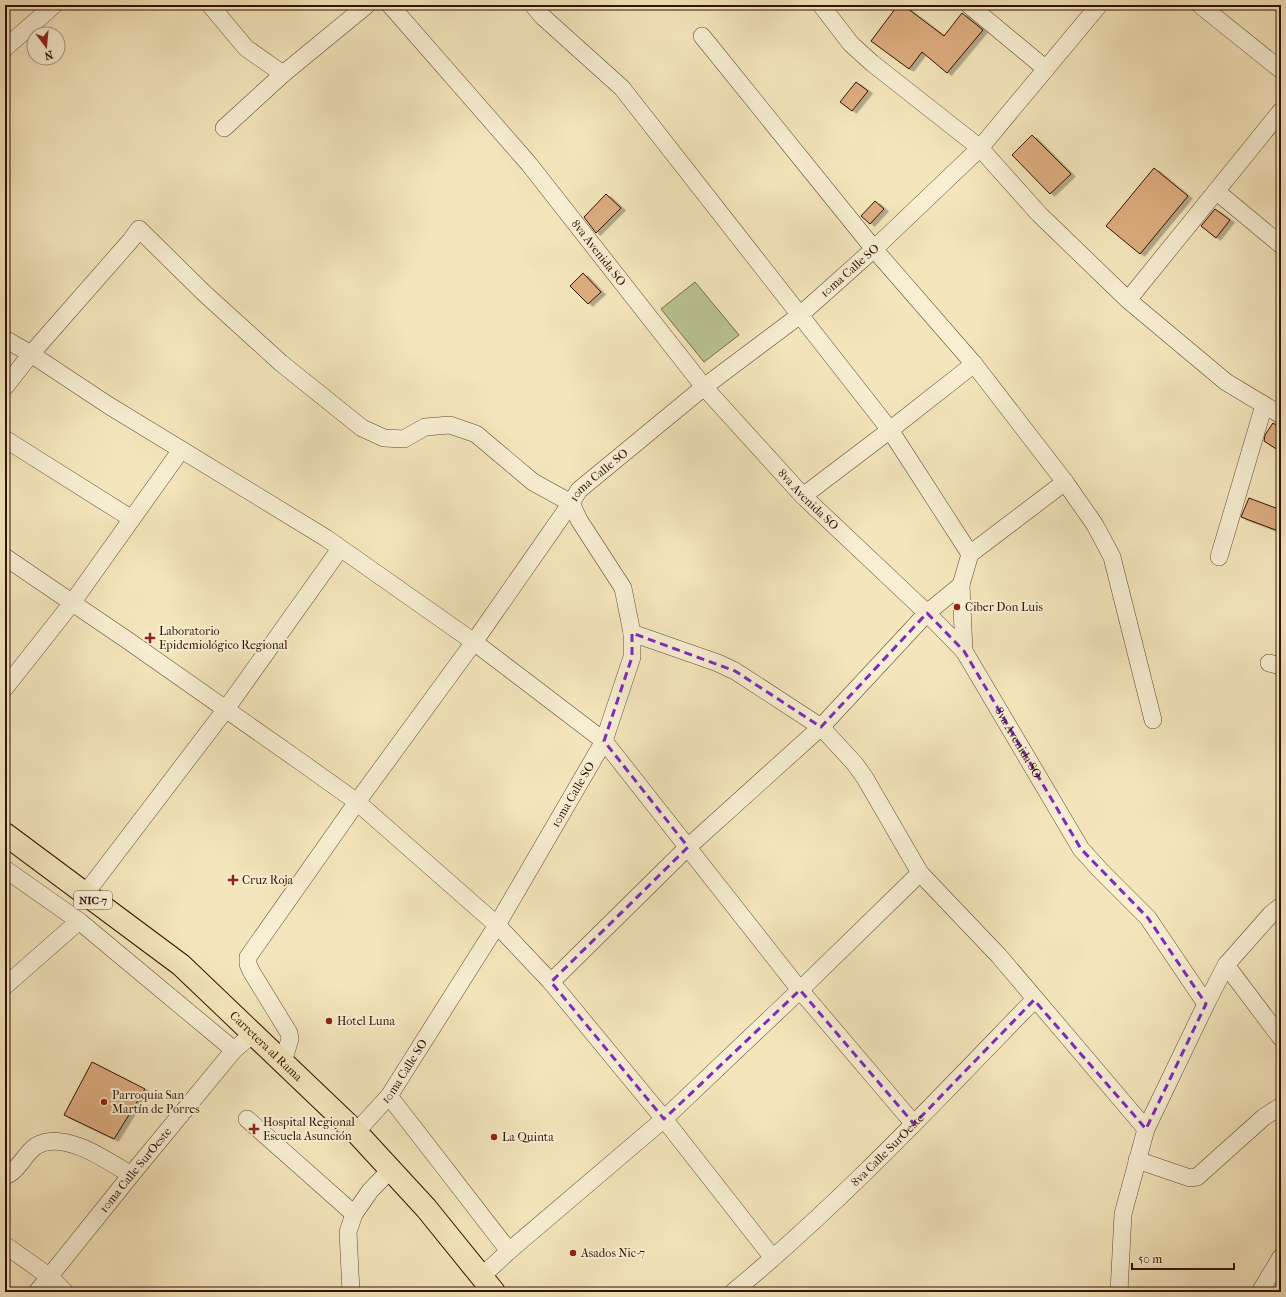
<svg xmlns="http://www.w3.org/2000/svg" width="1286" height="1297" viewBox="0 0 1286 1297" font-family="'IM FELL French Canon',serif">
<defs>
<filter id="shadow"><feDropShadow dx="4.5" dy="2.5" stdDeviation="0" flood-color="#0004"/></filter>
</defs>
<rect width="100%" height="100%" fill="#f4e6bc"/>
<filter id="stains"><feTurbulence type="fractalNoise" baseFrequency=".005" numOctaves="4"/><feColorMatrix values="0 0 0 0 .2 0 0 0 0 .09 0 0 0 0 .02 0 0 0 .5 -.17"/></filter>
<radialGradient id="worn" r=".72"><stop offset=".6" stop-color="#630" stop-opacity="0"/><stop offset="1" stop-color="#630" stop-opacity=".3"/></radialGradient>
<!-- green -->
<path fill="#bac591" stroke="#766c4a" d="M695,282l44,53 -35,27 -43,-53z"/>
<!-- building -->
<g fill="#deae81" stroke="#311203" filter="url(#shadow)">
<path d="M898,5h5l41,31 18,-23 21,17 -36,43 -25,-21 -13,17 -38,-28z"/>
<path d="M856,82l12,9 -16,20 -12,-9z"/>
<path d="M1032,135l39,39 -21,20 -38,-39z"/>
<path d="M1154,168l34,28 -48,58 -34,-28z"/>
<path d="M606,194l15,14 -25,25 -12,-16z"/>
<path d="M875,201l9,8 -14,15 -9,-8z"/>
<path d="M1215,209l15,11 -14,18 -15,-12z"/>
<path d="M583,273l18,19 -13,12 -18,-18z"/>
<path d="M1273,423l8,5v24l-17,-11 1,-6z"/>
<path d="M1249,498l32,12v22l-40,-15z"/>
<path d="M92,1062l53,27 -31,50 -50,-24z"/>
</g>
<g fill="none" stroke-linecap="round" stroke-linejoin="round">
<!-- minor casing -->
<g stroke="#624731" stroke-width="18">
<g id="minor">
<path d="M210,5l36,43 37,26"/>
<path id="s1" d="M390,5l139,159 175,223 99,109 124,117 37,38 117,198 20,22 47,47 58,86"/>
<path d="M533,5l9,11 80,72 268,342 80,124"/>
<path d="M821,5l30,39 21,19 108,85 59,66 89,86 98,82 55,33"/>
<path d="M969,5l77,64"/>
<path d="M1200,5l81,65"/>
<path d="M702,36l172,213 100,115 91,118 30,43 17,32 41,163"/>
<path d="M5,48l49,-43"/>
<path d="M224,128l59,-54 84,-69"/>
<path d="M1216,191l65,54"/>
<path d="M1128,300l153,-189"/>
<path d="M5,339l26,15 77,51 218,133 148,104 130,99 196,249 114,134"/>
<path d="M5,387l26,-33 100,-114 8,-11 65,64 77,70 81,65 22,10 20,1 21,-12 25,-2 26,9 57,48 38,21 -97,139 -117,160 -109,155v7l3,7 38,62 1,6 -7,23"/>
<path d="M5,439l127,80"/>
<path d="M803,496l87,-66 84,-66"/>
<path d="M5,557l125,85 171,120 56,40 140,123 54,57 113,137 109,139"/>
<path d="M1219,557l45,-152"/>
<path d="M632,633l86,30 17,8 86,56 34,37 10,14 55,95 79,83 147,173"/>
<path d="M964,651l-3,-66 9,-31 95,-72"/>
<path d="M1269,663l12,3"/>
<path d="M5,688l67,-85 109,-153"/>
<path d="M5,869l74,52 155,129"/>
<path d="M85,894l141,-185 114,-160"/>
<path d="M1226,965l55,73"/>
<path d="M551,982l137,-135 133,-120 106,-114 34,-28"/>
<path d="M5,986l74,-65"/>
<path d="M389,1096l120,155"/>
<path d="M247,1119l107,95"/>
<path id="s2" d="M356,1132l33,-36 108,-171 107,-184 28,-84v-24l-9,-45 -44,-68 -8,-17 8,-13 125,-103 96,-72 74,-66 106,-101 119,-143"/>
<path d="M1137,1160l53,18 7,-1 67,-60 17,-11"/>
<path d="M5,1176c14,-5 19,-22 31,-30 27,-17 72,15 95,29"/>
<path d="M5,1245l45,32 15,15"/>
<path d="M482,1276l27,-25 155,-132 136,-129 120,-117"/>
<path id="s3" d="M37,1292l94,-117 103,-125 20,-17"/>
<path d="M351,1292l-3,-60 6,-18 16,-23 21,-22"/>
<path id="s4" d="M733,1292c108,-89 204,-192 301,-292"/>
<path d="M1119,1292l4,-78 23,-85 60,-125 20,-39 45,-51 10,-8"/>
<path d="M1260,1292l21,-35"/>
</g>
</g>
<!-- highway casing -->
<g stroke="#311203" stroke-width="24">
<g id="highway">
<path id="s5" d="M5,834l176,131 175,167 70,76 68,84"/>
</g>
</g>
<!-- minor -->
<use href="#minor" stroke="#f8efd3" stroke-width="17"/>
<!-- highway -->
<use href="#highway" stroke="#f4e6bc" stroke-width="22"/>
</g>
<!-- marked area -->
<path fill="none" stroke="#7b2cbf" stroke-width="3" stroke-dasharray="8 5" stroke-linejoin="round" d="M927,613l37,38 117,198 67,69 58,86 -60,125 -112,-129 -120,124 -114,-134 -136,129 -113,-137 137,-135 -84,-106 28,-84v-24l103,38 86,56z"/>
<!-- markers -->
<g fill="#8f2418" stroke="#f8efd3" stroke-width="1.5">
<circle cx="957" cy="607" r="4"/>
<path d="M148 632h4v4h4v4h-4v4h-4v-4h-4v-4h4z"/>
<path d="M231 874h4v4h4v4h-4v4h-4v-4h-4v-4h4z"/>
<circle cx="329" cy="1021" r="4"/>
<circle cx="104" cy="1102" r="4"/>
<path d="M252 1123h4v4h4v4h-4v4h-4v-4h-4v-4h4z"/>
<circle cx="494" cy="1137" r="4"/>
<circle cx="573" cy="1253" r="4"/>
</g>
<g text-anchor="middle" stroke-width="4" stroke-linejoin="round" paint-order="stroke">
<!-- shield labels -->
<rect fill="#f8efd3" stroke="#6d5441" stroke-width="1" x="74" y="891" width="38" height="18" rx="3"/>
<g font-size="11" font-weight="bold" fill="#311203">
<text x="93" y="904">NIC-7</text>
</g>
<!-- street labels -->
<g font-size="12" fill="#311203" stroke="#f8efd3">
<text dy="4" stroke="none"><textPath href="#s1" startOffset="324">8va Avenida SO</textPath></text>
<text dy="4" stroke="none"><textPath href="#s2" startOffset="1086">10ma Calle SO</textPath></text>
<text dy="4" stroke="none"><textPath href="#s2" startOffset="762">10ma Calle SO</textPath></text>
<text dy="4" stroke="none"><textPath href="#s1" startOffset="648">8va Avenida SO</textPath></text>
<text dy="4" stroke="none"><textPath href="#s1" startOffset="972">8va Avenida SO</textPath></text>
<text dy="4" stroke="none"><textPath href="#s2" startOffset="402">10ma Calle SO</textPath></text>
<text dy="4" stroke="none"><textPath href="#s5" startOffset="337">Carretera al Rama</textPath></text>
<text dy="4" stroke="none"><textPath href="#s2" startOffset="78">10ma Calle SO</textPath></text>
<text dy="4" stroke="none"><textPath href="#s4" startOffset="210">8va Calle SurOeste</textPath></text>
<text dy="4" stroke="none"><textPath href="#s3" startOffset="157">10ma Calle SurOeste</textPath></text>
</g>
<!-- poi labels -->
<g font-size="12" fill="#311203" stroke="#f8efd3" text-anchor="start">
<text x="965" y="611">Ciber Don Luis</text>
<text x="159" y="635">Laboratorio<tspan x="159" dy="14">Epidemiológico Regional</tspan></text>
<text x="242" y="884">Cruz Roja</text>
<text x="337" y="1025">Hotel Luna</text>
<text x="112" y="1099">Parroquia San<tspan x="112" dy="14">Martín de Porres</tspan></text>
<text x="263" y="1126">Hospital Regional<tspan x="263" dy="14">Escuela Asunción</tspan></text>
<text x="502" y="1141">La Quinta</text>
<text x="581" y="1257">Asados Nic-7</text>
</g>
</g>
<!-- margin -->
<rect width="1286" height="1297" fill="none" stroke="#f4e6bc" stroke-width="20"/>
<rect x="6" y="6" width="1274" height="1285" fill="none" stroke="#311203" stroke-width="2"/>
<rect x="10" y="10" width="1266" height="1277" fill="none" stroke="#311203"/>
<!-- north arrow -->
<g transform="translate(46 46) rotate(164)"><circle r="19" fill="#f8efd3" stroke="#a89780"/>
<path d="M0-3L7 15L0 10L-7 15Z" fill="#8f2418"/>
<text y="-6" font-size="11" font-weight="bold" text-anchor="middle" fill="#311203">N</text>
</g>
<!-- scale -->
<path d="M1132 1263v6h102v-6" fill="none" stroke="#311203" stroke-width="2"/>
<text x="1138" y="1263" font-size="12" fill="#311203" stroke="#f8efd3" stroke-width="3" paint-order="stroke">50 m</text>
<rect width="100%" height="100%" filter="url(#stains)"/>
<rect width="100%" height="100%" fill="url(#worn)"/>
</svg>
